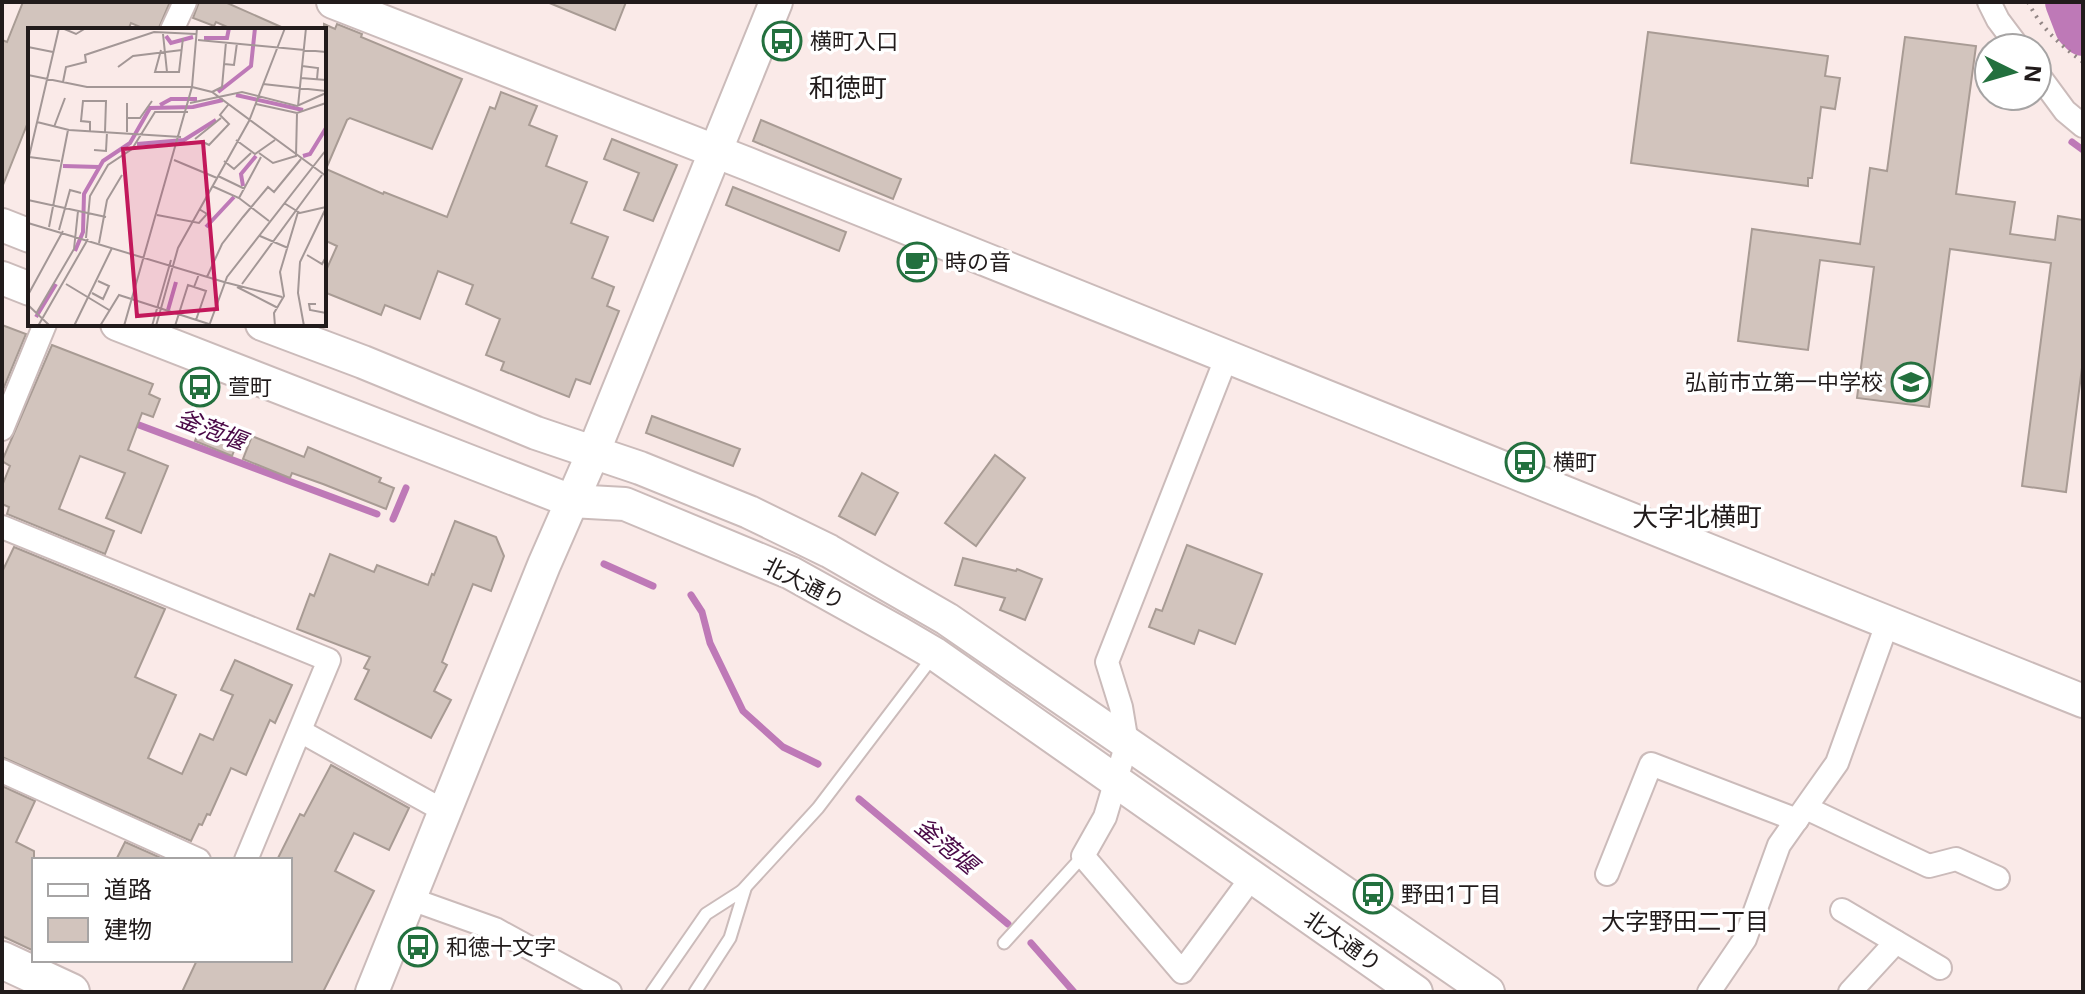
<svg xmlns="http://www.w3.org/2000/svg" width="2085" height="994" viewBox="0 0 2085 994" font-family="'Noto Sans','Noto Sans JP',sans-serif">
<rect width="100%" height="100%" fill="#faeae8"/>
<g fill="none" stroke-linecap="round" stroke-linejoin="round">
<!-- stream -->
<g stroke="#be79b7" stroke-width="7">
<path d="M2072,142l11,8"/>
<path d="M131,422l246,92"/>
<path d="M393,519l13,-31"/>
<path d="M604,564l49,22"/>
<path d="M691,595l11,17 8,31 33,68 40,36 35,17"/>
<path d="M859,799l149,125"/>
<path d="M1031,943l43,49"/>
</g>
<!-- river -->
<path stroke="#be79b7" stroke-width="44" d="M2067,2l10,26 6,6"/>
</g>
<!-- building -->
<g fill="#d2c4bd" stroke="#a89b94" stroke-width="2">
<path d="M23,2h147l-12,28h-11l-16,-7 -3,7h-98v87l-27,68 -1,-145 5,2z"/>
<path d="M199,2h26l63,28h-54l-18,-8 -2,4 -21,-8z"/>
<path d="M547,2h79l-11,28z"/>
<path d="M324,24l11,5 2,-5 25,10 -1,3 101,42 -30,70 -82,-31 -3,2 -21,49 57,25 1,-2 63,25 43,-110 5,2 6,-17 36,14 -8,19 28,11 -11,30 41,16 -16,41 37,14 -16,41 22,9 -7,19 12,5 -29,73 -14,-5 -7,18 -68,-27 3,-8 -18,-7 14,-36 -34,-15 7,-19 -35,-14 -18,48 -35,-14 -4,10 -57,-23v-17l13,-29 -13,-6z"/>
<path d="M1648,32l180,24 -3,20 15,2 -5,31 -14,-2 -9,71h-4v8l-177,-23z"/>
<path d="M1905,37l71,9 -20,148 59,8 -5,32 45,6 3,-24 25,4v140l-17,132 -44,-6 29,-223 -101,-14 -21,158 -72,-9 17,-131 -54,-7 -12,90 -70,-9 14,-112 108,15 10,-76 17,3z"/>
<path d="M761,120l140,59 -8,20 -140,-58z"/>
<path d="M612,139l65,26 -24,56 -29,-11 15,-37 -35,-14z"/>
<path d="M733,187l113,45 -7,19 -113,-46z"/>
<path d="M2,325l24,9 -24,58z"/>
<path d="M52,345l101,39 -4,10 11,5 -7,18 -11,-4 -14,37 40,16 -27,67 -35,-15 19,-45 -45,-17 -21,53 55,22 -9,23 -98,-40 2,-7 -7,-3v-18l8,-20 -8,-5z"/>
<path d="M652,416l88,33 -7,17 -87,-33z"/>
<path d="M202,424l37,14 -7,18 -37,-15z"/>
<path d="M252,436l52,21 4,-10 73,31 -2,4 15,6 -8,21 -63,-25 -31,-11 -2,5 -47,-19z"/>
<path d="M995,455l30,23 -49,68 -31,-23z"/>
<path d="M862,473l36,20 -23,42 -36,-19z"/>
<path d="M455,521l41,16 8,19 -13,35 -18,-7 -31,78 5,3 -13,26 17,9 -20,38 -76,-39 14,-29 -5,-2 6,-11 -73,-28 13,-35 4,2 16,-42 44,18 3,-7 51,20 4,-11 2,1z"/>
<path d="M1187,545l75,29 -27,70 -36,-14 -5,14 -45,-17 7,-18 6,2z"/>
<path d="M14,547l151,62 -30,68 41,18 -28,63 34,16 18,-40 13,6 20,-45 -12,-5 14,-30 57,25 -17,38 -5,-3 -24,55 -15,-7 -21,47 -3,-1 -5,11 -3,-1 -8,17 -189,-84v-185z"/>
<path d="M963,558l53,13 1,-2 25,10 -17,41 -25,-10 5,-12 -50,-13z"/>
<path d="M331,765l78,43 -20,42 -35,-17 -19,38 39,20 -51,101h-141l15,-32h93v-100h-13l23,-46 4,2z"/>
<path d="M2,786l33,15 -19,41 18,9v100l-32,-15z"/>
<path d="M125,842l34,15 -1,3h-42z"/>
</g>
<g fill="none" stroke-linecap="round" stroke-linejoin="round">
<!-- lane casing -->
<g stroke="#cbbbba" stroke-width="15">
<g id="lane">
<path d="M740,893l78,-85 114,-150"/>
<path d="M1004,943l79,-87"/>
<path d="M652,992l54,-78 39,-25 -15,49 -35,54"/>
</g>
</g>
<!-- street casing -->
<g stroke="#cbbbba" stroke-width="26">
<g id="street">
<path d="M1989,2l9,18 21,28"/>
<path d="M172,30l13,-28"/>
<path d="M2037,73l28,38 18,15"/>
<path d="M1227,356l-120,306 14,45 6,36 -22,74 -22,39 99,116 70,-95"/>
<path d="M2,429l43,-105"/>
<path d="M2,527l327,133 -83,200"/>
<path d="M300,731l146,81"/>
<path d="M2,771l197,89"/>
<path d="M1806,808l123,58 27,-7 42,19"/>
<path d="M1607,874l44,-110 146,56"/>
<path d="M411,899l84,30 115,63"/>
<path d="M1842,910l98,58"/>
<path d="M1709,992l36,-53 34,-94 58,-82 50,-139"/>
<path d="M1850,992l46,-50"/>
</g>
</g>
<!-- secondary casing -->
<g stroke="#cbbbba" stroke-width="36">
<g id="secondary">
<path d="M333,2l415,162 1335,537"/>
<path d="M2,225l28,11"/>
<path d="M2,278l28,11"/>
<path d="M117,324l454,177 54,3 166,69 108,60 36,21 481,338"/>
<path d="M262,324l101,38 173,71 104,35 109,44 80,39 118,68 541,373"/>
<path d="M372,992l172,-427 49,-112 183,-451"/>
</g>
</g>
<!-- primary casing -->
<g stroke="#cbbbba" stroke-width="40">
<path id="primary" d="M2,960l69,32"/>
</g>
<!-- path -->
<path stroke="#928685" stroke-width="4" stroke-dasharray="2 6" stroke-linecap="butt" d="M2028,2c13,26 31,42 55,60"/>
<!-- lane -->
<use href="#lane" stroke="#fff" stroke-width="11"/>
<!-- street -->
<use href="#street" stroke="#fff" stroke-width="22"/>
<!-- secondary -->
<use href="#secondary" stroke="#fff" stroke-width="32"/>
<!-- primary -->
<use href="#primary" stroke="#fff" stroke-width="36"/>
</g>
<!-- icons -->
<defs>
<g id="bus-ring" transform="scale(2)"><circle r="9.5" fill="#fff" stroke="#23703e" stroke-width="1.5"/><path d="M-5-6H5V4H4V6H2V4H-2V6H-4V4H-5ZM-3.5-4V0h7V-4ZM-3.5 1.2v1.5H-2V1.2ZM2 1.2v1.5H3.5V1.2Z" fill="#23703e"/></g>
<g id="cafe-ring" transform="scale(2)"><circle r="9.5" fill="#fff" stroke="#23703e" stroke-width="1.5"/><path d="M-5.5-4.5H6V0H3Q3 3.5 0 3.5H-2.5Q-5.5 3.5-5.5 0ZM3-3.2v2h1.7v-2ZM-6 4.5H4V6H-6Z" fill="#23703e"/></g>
<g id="school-ring" transform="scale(2)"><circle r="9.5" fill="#fff" stroke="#23703e" stroke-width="1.5"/><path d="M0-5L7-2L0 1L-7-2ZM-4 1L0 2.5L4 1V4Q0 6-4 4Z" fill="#23703e"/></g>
</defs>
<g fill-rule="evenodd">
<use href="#bus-ring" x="782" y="41"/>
<use href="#cafe-ring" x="917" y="262"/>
<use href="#school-ring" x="1911" y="382"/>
<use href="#bus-ring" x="200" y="387"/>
<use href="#bus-ring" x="1525" y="462"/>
<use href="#bus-ring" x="1373" y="894"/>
<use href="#bus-ring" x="418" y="947"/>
</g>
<g text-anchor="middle" stroke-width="7" stroke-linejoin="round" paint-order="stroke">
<!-- poi labels -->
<g font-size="22" fill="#211b1b" stroke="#fff" text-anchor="start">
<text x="810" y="49">横町入口</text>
<text x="945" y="270">時の音</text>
<text x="1883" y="390" text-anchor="end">弘前市立第一中学校</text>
<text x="228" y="395">萱町</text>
<text x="1553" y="470">横町</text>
<text x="1401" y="902">野田1丁目</text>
<text x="446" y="955">和徳十文字</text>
</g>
<!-- street labels -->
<g font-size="22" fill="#211b1b" stroke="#fff">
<text transform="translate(804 583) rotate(27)" y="8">北大通り</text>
<text transform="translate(1343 941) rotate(35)" y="8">北大通り</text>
</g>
<!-- water labels -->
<g font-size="24" font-style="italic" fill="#490846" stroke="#fff">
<text transform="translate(211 430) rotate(21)" y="8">釜萢堰</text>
<text transform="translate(946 846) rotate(40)" y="8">釜萢堰</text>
</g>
<!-- neighbourhood labels -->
<g font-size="24" fill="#211b1b" stroke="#fff">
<text x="1685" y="930">大字野田二丁目</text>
</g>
<!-- quarter labels -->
<g font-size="26" fill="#211b1b" stroke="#fff">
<text x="848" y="97">和徳町</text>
<text x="1697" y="526">大字北横町</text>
</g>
</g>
<!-- overview -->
<g transform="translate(28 28)">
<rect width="298" height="298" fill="#faeae8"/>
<path fill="none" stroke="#be79b7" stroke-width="4" d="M138,8l5,7 22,-6M176,10h23l2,-10M190,64l33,-26 4,-38M208,67l67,15M132,77l11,-6h26M109,116l47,-4 32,-20M275,128l7,-2 16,-26M35,138l36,1M215,158l-2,-12 15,-18M178,199l28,-30M47,223l8,-19 1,-38 19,-33 27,-18 20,-35 43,-1 30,-7M140,282l8,-28M8,289l20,-33"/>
<path fill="none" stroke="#a39796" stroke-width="2" d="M34,0l14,6 10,-6M135,6l4,38M170,12l128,12M0,19l25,5M133,22l-6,22h24l4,-34M196,36l10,1 3,-22M274,38l16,2 -1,11M90,39l15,-11 49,-6M0,47l59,12h105l5,-59M273,50l25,2M35,54l3,-15 20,-5 -1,-7 69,-23 42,2M235,56l63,7M184,64l10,-5 4,-45M162,75l52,-11 55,14 29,-13M228,76l41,9 29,-10M270,78l8,-78M99,90h13l12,-17M9,94l32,8 112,7M26,99l11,-29M62,103v-9l-9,-1 2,-20h23l-1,31M99,104v-29M167,111l26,-21M208,112l19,14 20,-14M175,114l6,3 20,-21 -9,-9 8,-10M66,122l12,1 1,-19M231,125l14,10 23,-7 1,-43M1,129l31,4M146,132l43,18M0,133l31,-133M196,133l10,8 17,-16M190,148l27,13M184,158l27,12 30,23M211,170l22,-41M0,172l78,17M256,175l16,10 26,-6M129,187l42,8 8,-9 -8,-5M0,195l196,59M21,199l19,-97M31,202l11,-40 11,3M232,208l28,12M58,210l4,-42 18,-31 24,-16 23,-37h33M71,215l8,-43 15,-25M279,227l15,9 4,-7M179,249l15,-33 21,-27 25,-30 6,5 27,-33M196,254l58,15M38,256l43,26M214,256l80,-109M166,259l12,4 -10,29M209,259l41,21M64,265l11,6 6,-13 -11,-5M0,267l35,-64M288,276h-7l1,6 16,3M0,277l22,21M9,284l37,-63 4,-38M10,298l50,-87M46,298l38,-78M72,298l19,-31 93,30M96,298l68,-239 20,5 114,84M124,298l19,-66M128,298l22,-78 71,-127 36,-93M147,298l13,-41 6,2 5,-13M181,298l18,-49 99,-127M247,298l-1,-13 10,-17 -4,-24 18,-60M276,298l-6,-33 2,-31 26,-54"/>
<path fill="#c2185b" fill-opacity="0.15" stroke="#c2185b" stroke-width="4" d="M175,114l14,167 -80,7 -14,-167z"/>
<rect width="298" height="298" fill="none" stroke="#211b1b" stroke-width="4"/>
</g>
<!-- border -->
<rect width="2085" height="994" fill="none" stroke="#211b1b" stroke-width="8"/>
<!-- legend -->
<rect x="32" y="858" width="260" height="104" fill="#ffffff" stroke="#a6a4a4" stroke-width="2"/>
<rect x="48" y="884" width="40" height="12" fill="#ffffff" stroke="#a6a4a4" stroke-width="2"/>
<text x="104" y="898" font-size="24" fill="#211b1b">道路</text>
<rect x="48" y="918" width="40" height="24" fill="#d2c4bd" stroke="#a6a4a4" stroke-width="2"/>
<text x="104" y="938" font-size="24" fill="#211b1b">建物</text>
<!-- north arrow -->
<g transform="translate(2013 72) rotate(95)"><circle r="38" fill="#ffffff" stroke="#a6a4a4" stroke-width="2"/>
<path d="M0-6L14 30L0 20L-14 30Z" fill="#23703e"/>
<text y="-12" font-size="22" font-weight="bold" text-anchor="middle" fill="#211b1b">N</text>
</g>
</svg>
